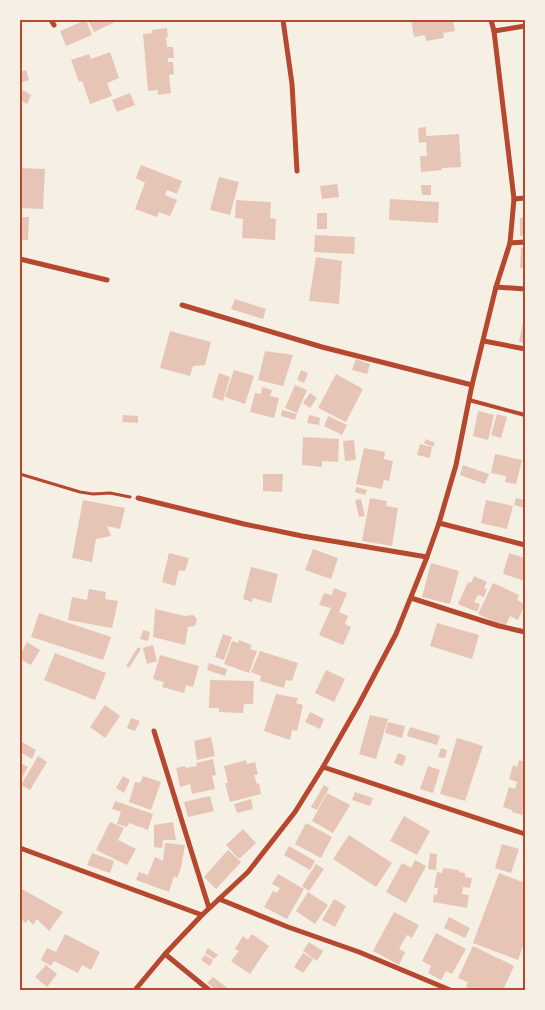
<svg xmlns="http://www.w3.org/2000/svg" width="545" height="1010" viewBox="0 0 545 1010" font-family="Ubuntu,sans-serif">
<rect width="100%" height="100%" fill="#f6efe4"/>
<!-- building -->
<g fill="#e6c5b7">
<path d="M86,20l6,15 -26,11 -6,-15z"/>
<path d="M88,20h31l-25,12z"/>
<path d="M411,20h42l2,11 -12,2 1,5 -18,3 -1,-6 -11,2z"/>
<path d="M167,28l1,9h-2l1,10h6l1,11h-6v4h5l1,12 -5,1 2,18 -13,2v-5l-10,1 -5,-57 9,-1v-3z"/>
<path d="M110,52l9,26 -12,5 5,13 -22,8 -8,-23 -3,1 -8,-22 18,-6 2,5z"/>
<path d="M26,70l3,10 -9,3v-11z"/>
<path d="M21,89l10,6 -4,9 -7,-4z"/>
<path d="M130,93l5,12 -18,7 -5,-12z"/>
<path d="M426,127v9l33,-2 2,33 -19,1v2l-21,2 -1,-16h7l-1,-14 -7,1 -1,-15z"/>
<path d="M141,165l41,16 -5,13 -10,-4 -2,5 12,5 -7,16 -11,-4 -2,5 -22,-8 10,-26 -9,-5z"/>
<path d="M20,168l25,1 -2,40 -23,-1z"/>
<path d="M219,177l20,5 -9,33 -20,-5z"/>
<path d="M337,184l2,13 -17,2 -2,-13z"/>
<path d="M421,185h10v10h-9z"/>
<path d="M390,199l49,3 -1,21 -49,-3z"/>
<path d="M236,200l35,2 -1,16 6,1 -1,21 -33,-2 1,-19 -8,-1z"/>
<rect x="317" y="213" width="10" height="16"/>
<path d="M20,217h9l-1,23h-8z"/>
<path d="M525,217v18l-5,1v-18z"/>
<path d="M315,235l40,2 -1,17 -40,-2z"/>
<path d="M521,248h4v20h-5z"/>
<path d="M316,257l26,4 -3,43 -30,-3z"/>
<path d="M235,299l31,10 -3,10 -32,-10z"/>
<path d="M524,317h1v26l-6,-1z"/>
<path d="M170,331l41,11 -6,23 -12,1 -3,10 -30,-8z"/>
<path d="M265,351l28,4 -10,31 -25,-6z"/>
<path d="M356,359l14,5 -3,10 -15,-4z"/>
<path d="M234,370l20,6 -9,28 -20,-7z"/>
<path d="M301,370l7,3 -4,10 -7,-3z"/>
<path d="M219,373l11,4 -7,24 -11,-4z"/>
<path d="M336,374l27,15 -17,33 -28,-14z"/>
<path d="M295,385l12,5 -10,23 -12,-5z"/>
<path d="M262,387l10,3 -2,6 9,2 -5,20 -24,-6 5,-19 6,1z"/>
<path d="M310,393l7,5 -7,10 -7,-5z"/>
<path d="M282,410l15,4 -2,6 -14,-4z"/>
<path d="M478,411l16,4 -6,25 -15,-4z"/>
<path d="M497,414l10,3 -6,21 -10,-3z"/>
<path d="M123,415l15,1v7l-16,-1z"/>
<path d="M309,415l11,3 -1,7 -12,-2z"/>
<path d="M328,416l19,9 -5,10 -18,-9z"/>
<path d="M303,437l36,2 -1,23 -16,-1v6l-20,-2z"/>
<path d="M426,439l9,4 -2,4 -9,-4z"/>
<path d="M354,440l2,20 -11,1 -2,-20z"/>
<path d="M420,444l12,3 -2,11 -13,-3z"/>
<path d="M364,448l21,4 -1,7 9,2 -4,20 -5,-1 -2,9 -26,-5z"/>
<path d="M495,454l27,6 -6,24 -11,-2 1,-6 -15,-3z"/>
<path d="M463,465l26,9 -4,10 -25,-9z"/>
<path d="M263,474h20l-1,18 -19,-1z"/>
<path d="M356,487l11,3 -2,5 -10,-3z"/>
<path d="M370,498l17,3 -1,5 12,2 -6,38 -30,-5z"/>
<path d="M516,498l9,2 -1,8 -10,-3z"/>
<path d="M361,499l4,17 -6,1 -4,-17z"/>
<path d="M83,500l42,8 -5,21 -13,-3 4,10 -15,3 -4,23 -20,-4z"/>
<path d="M486,500l27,6 -6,23 -26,-6z"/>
<path d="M313,549l25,9 -7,21 -26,-9z"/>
<path d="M169,553l20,5 -4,13 -6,-1 -4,16 -13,-4z"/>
<path d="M509,553l16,5v23l-22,-7z"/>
<path d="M431,563l28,8 -9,33 -28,-7z"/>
<path d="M251,567l27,7 -7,29 -18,-5 -1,4 -9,-3z"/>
<path d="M474,576l13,6 -3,6 3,1 -3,8 -6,-2 -4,7 6,2 -3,8 -19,-8 10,-22 3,1z"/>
<path d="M493,583l26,12 -2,5 8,4 -7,16 -8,-4 -5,11 -27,-13z"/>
<path d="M334,588l13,5 -8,19 9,4 -3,8 6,3 -8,18 -24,-10 12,-27 -12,-3 5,-12 8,2z"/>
<path d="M89,589l17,3 -1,7 13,2 -6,27 -44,-8 4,-23 15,3z"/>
<path d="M155,609l30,7 8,-1 4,4 -2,7 -7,1 -3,18 -32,-8z"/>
<path d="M39,613l72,24 -8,23 -72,-23z"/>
<path d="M437,623l42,12 -7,24 -42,-13z"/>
<path d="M143,630l7,2 -2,9 -8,-2z"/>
<path d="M223,634l9,3 -8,23 -9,-3z"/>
<path d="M239,640l13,5 -2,4 7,2 -8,22 -25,-9 8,-23 6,2z"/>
<path d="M27,642l13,8 -9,15 -11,-6v-4z"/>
<path d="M153,645l4,16 -10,3 -4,-16z"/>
<path d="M138,647l3,2 -12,19 -3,-2z"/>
<path d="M260,651l38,12 -6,18 -6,-1 -2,8 -24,-7 1,-5 -10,-4z"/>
<path d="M55,653l51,20 -11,27 -51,-20z"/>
<path d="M160,655l39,11 -6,21 -7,-2 -2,8 -22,-6 2,-5 -11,-3z"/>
<path d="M209,663l18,6 -2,7 -18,-6z"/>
<path d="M326,670l19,9 -11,23 -19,-9z"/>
<path d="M210,680l44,1 -1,23h-9l-1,9 -24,-1v-4h-10z"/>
<path d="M276,694l22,4 -2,5 7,2 -6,26 -5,-1 -2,10 -26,-9z"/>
<path d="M105,705l15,11 -15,22 -15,-11z"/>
<path d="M310,712l14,7 -4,10 -15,-7z"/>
<path d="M370,715l18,4 -12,40 -17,-5z"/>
<path d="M131,718l9,3 -5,10 -8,-3z"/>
<path d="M388,722l17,4 -3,12 -17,-5z"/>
<path d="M410,727l30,9 -3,9 -30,-9z"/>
<path d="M211,737l4,19 -18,4 -3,-19z"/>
<path d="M457,738l26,8 -18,55 -25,-7z"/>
<path d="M20,741l16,9 -4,9 -12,-7z"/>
<path d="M441,748l6,2 -2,8 -7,-1z"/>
<path d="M398,753l8,3 -3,10 -9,-3z"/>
<path d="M38,756l9,6 -17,28 -9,-5z"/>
<path d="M213,759l3,16 -4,1 3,13 -23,5 -2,-10 -10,3 -4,-19 9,-2 1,2 11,-2 -1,-3z"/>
<path d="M246,760l1,4 8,-2 3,12 -4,1 3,9 2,-1 2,11 -31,8 -5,-19h3l-4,-17z"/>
<path d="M519,760l6,2v52l-2,-1 -1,2 -10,-3v-2l-9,-3 6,-20 6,2 2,-7 -8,-3 4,-14 4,2z"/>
<path d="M20,763l8,4 -8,14z"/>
<path d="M428,766l12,4 -7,23 -13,-4z"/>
<path d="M123,776l7,4 -6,13 -8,-5z"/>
<path d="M143,776l18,6 -10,28 -22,-8 6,-20 5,1z"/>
<path d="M324,785l5,3 -12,22 -6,-3z"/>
<path d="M355,792l18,6 -3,8 -18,-6z"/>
<path d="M327,793l23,12 -17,28 -21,-12z"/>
<path d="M210,796l4,15 -26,6 -4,-15z"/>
<path d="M251,799l2,10 -16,4 -3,-9z"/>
<path d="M115,801l38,13 -5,16 -19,-7 -2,4 -10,-3 4,-12 -9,-3z"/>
<path d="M404,816l26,15 -13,24 -27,-14z"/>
<path d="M110,822l14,6 -6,12 18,9 -9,16 -31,-15z"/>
<path d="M173,822l3,18h-13l-1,8 -8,-1v-22z"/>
<path d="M306,823l26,14 -11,21 -26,-14z"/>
<path d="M243,829l13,14 -17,16 -13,-14z"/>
<path d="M349,835l43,28 -16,24 -43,-28z"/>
<path d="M165,843l20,2 -4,23 -4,10 -3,-2 -5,16 -33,-12 3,-8 9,3 7,-18 8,4z"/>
<path d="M502,844l17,5 -8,24 -16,-5z"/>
<path d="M289,846l26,15 -5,9 -26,-15z"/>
<path d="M228,850l13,12 -25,27 -12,-12z"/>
<path d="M92,853l22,8 -4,12 -23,-8z"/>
<path d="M430,853l7,1 -1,16 -8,-1z"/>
<path d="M415,860l11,6 -20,37 -20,-11 16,-29 9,5z"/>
<path d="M316,864l8,5 -15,22 -7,-5z"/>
<path d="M443,868l16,2v2l6,1v4l7,1 -2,10 -7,-1 -1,7 7,1 -2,13 -34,-6 1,-8 3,1 1,-7h-4l3,-16 5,1z"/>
<path d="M499,873l26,10v58l-7,19 -45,-17z"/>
<path d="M278,874l26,15 -17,30 -23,-12 9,-16 4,2 3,-5 -8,-4z"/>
<path d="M20,888l43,24 -14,19 -12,-12 -4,6 -5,-6 -2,4 -6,-5z"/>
<path d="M308,892l20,13 -13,19 -19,-13z"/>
<path d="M334,899l12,7 -11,21 -13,-7z"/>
<path d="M394,912l25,13 -7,13 -5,-3 -8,14 6,3 -6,13 -26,-14z"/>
<path d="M449,917l21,11 -5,10 -21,-10z"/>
<path d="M436,933l30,16 -14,25 -6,-3 -5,9 -13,-7 3,-7 -9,-5z"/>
<path d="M65,934l35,18 -9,18 -9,-5 -4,8 -24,-12 -3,5 -10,-6 6,-12 9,4z"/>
<path d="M252,934l17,12 -19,28 -19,-13 8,-10 -4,-2 8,-13 5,4z"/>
<path d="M309,942l14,9 -6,10 -14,-10z"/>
<path d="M473,946l41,20 -11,24h-20l-6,-3 -1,3h-4l-6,-3 2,-5 -10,-4z"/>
<path d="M208,948l10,7 -4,4 -9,-6z"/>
<path d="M303,953l10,6 -10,14 -9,-6z"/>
<path d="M205,955l8,5 -3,6 -9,-6z"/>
<path d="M46,965l11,9 -10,13 -12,-10z"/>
<path d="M213,977l17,13h-14l-9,-7z"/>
</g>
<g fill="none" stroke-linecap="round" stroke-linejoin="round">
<!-- path -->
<path stroke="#b5482f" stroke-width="3" d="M20,474l60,18 13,2 17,-1 20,4"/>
<!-- service -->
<path stroke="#b5482f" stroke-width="4" d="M469,400l56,15"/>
<!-- minor -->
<g stroke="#b5482f" stroke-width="5">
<path d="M51,20l3,5"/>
<path d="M283,20l9,64 5,87"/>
<path d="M494,31l31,-5"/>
<path d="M514,199l11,-1"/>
<path d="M510,243l15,-1"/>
<path d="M20,259l87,21"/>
<path d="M496,287l29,2"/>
<path d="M182,305l140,42 150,38"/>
<path d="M484,341l41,8"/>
<path d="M138,498l106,26 58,12 125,21"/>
<path d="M439,523l86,22"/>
<path d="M411,598l88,28 26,6"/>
<path d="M154,731l55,177"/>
<path d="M323,767l202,67"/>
<path d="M20,848l182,67"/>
<path d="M219,899l69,28 71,25 91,38"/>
<path d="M165,954l44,36"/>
<path d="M135,990l30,-36 37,-39 46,-43 47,-60 28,-45 36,-63 37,-70 31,-77 12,-34 17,-58 16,-80 24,-98 14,-44 4,-44 -20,-168 -3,-11"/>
</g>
</g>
<!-- border -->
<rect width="545" height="1010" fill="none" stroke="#f6efe4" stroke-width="42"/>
<rect x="21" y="21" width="503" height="968" fill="none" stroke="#b5482f" stroke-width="2"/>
</svg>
